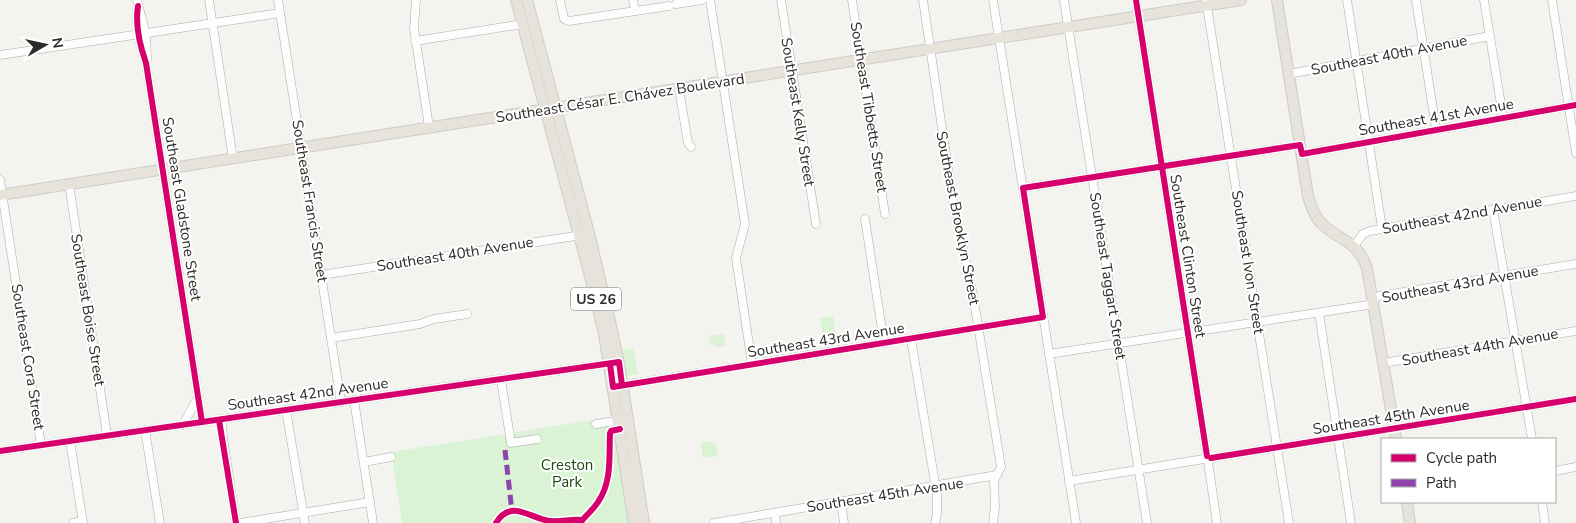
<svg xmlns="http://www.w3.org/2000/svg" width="1576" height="523" viewBox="0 0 1576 523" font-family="'Nunito Sans',sans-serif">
<rect width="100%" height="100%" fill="#f3f3ef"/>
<!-- green -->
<g fill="#daf3d4">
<path d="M833,316l4,26 -13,2 -4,-26z"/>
<path d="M724,333l2,13 -11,1v-3l-4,1 -2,-9z"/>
<path d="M633,348l5,26 -12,2 -4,-26z"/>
<path d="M612,417l19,106h-229l-11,-71z"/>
<path d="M711,441l5,5 2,10 -15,2 -2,-15z"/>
</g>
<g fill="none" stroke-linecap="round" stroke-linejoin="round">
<!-- minor casing -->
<g stroke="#acaba8" stroke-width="9">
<g id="minor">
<path d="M137,0l9,34 1,25"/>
<path d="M209,0l24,159"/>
<path d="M278,0l63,402"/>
<path d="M416,0l-2,28 15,99"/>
<path d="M560,0l4,19 5,2 100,-15"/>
<path d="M633,0l2,11"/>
<path d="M710,0l35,224 -9,34 16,106"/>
<path d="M781,0l35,224"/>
<path d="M852,0l33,214"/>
<path d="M923,0l30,202 20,93 28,172 -7,14 1,26 -2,16"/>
<path d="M993,0l83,523"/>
<path d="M1064,0l83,523"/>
<path d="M1136,0l71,456"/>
<path d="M1206,0l83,523"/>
<path d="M1347,0l35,228"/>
<path d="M1416,0l20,129"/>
<path d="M1484,0l19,117"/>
<path d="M1552,0l24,153"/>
<path d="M676,4l26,-4"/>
<path d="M138,6c-3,19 2,40 8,57l56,359"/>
<path d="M415,41l108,-17"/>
<path d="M0,55l280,-42"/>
<path d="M1289,74l201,-38"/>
<path d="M679,89l9,54 3,4"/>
<path d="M1302,154l274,-49"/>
<path d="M0,180l41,265"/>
<path d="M69,184l38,251"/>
<path d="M1023,188l277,-43"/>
<path d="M1493,209l39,230"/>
<path d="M865,219l19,124"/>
<path d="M1354,246l9,-12 7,-3 206,-35"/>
<path d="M321,275l261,-40"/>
<path d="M1319,313l32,210"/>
<path d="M331,338l89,-14 14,-5 33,-5"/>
<path d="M911,339l26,156v18l-2,10"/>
<path d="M1049,354l319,-49 11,-9 197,-32"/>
<path d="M1383,363l193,-32"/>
<path d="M501,380l10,63 26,-4"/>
<path d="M618,386l425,-69"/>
<path d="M354,400l19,123"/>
<path d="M286,410l19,113"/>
<path d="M222,419l1,19 13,85"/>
<path d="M596,424l25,-4"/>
<path d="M183,425l15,-28"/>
<path d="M145,430l15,93"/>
<path d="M70,441l13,82"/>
<path d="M0,451l612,-88"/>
<path d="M1211,458l365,-59"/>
<path d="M364,462l27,-5"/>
<path d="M1208,462l9,61"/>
<path d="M1555,471l21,-4"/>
<path d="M1069,481l135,-22"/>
<path d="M841,502l3,21"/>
<path d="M1542,502l3,21"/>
<path d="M775,513l1,10"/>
<path d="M73,523l9,-2"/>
<path d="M240,523l130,-21"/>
<path d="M714,523l283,-48"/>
</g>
</g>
<!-- major casing -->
<g stroke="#cdccca" stroke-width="12">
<g id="major">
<path d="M516,0l74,276 14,58 30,189"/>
<path d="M527,0l62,233 22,93 9,43 24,154"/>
<path d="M1277,0l31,196c3,10 6,20 14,28 19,18 35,16 45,44l29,171"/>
<path d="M0,195l1241,-195"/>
<path d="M1407,502l3,21"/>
</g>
</g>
<!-- minor -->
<use href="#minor" stroke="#fdfdfd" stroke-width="8"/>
<!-- major -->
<use href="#major" stroke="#e7e3db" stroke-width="10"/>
<!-- quiet -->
<path stroke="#8e44ad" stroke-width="5" stroke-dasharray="10 5" stroke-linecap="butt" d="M505,450l7,62"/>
<!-- cycleway casing -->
<g stroke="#fff" stroke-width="9">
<g id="cycleway">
<path d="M1136,0l71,456"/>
<path d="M138,6c-3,19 2,40 8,57l56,359"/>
<path d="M610,364l3,23 430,-70 -20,-129 277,-43 2,9 274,-49"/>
<path d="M219,420l17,103"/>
<path d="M0,451l619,-89 3,23"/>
<path d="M1211,458l365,-59"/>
<path d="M496,523c15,-25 35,-4 54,-2 11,1 21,-2 32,-1"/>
<path d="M580,523c5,-7 13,-13 18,-21 14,-20 11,-45 12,-69l1,-2 9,-2"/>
</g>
</g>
<!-- cycleway -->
<use href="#cycleway" stroke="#d6006c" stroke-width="6"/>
</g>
<g text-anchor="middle" stroke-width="4" stroke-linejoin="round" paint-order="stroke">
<!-- shield labels -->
<rect fill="#fff" stroke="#6b6b69" stroke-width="1" x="571" y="287.5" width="50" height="23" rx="4"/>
<g font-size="14" font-weight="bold" fill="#2c2b29">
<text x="596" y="304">US 26</text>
</g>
<!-- street labels -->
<g font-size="15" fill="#2c2b29" stroke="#fff">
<text transform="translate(1389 55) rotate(-11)" y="5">Southeast 40th Avenue</text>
<text transform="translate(620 98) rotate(-9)" y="5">Southeast César E. Chávez Boulevard</text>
<text transform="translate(869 107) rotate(81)" y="5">Southeast Tibbetts Street</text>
<text transform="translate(798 112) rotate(81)" y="5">Southeast Kelly Street</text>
<text transform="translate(1436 117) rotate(-10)" y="5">Southeast 41st Avenue</text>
<text transform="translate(310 201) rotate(81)" y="5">Southeast Francis Street</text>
<text transform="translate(182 209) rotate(81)" y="5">Southeast Gladstone Street</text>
<text transform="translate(1462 215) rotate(-10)" y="5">Southeast 42nd Avenue</text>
<text transform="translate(958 218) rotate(79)" y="5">Southeast Brooklyn Street</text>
<text transform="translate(455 254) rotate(-9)" y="5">Southeast 40th Avenue</text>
<text transform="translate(1188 256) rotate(81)" y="5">Southeast Clinton Street</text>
<text transform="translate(1248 262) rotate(81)" y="5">Southeast Ivon Street</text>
<text transform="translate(1108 276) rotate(81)" y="5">Southeast Taggart Street</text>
<text transform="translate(1460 284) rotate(-10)" y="5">Southeast 43rd Avenue</text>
<text transform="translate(88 310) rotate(81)" y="5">Southeast Boise Street</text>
<text transform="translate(826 340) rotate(-9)" y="5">Southeast 43rd Avenue</text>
<text transform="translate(1480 347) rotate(-10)" y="5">Southeast 44th Avenue</text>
<text transform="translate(28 357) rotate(81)" y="5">Southeast Cora Street</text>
<text transform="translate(308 394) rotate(-8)" y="5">Southeast 42nd Avenue</text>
<text transform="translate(1391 417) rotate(-9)" y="5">Southeast 45th Avenue</text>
<text transform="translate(885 495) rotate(-9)" y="5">Southeast 45th Avenue</text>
</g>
<!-- park labels -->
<g font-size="15" fill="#194b0e" stroke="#fff">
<text x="567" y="470">Creston<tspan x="567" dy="17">Park</tspan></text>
</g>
</g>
<!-- legend -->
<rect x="1381" y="438" width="175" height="65" fill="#ffffff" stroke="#abaaa9"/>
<rect x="1391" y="454" width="25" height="8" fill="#d6006c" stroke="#abaaa9"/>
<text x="1426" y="463" font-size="15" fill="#2c2b29">Cycle path</text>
<rect x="1391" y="479" width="25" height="8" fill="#8e44ad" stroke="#abaaa9"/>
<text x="1426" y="488" font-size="15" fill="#2c2b29">Path</text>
<!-- north arrow -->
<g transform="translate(45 45) rotate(81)" stroke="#ffffff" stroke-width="4" paint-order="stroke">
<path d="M0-4L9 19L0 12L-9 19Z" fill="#2c2b29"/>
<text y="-8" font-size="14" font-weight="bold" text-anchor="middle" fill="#2c2b29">N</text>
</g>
</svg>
